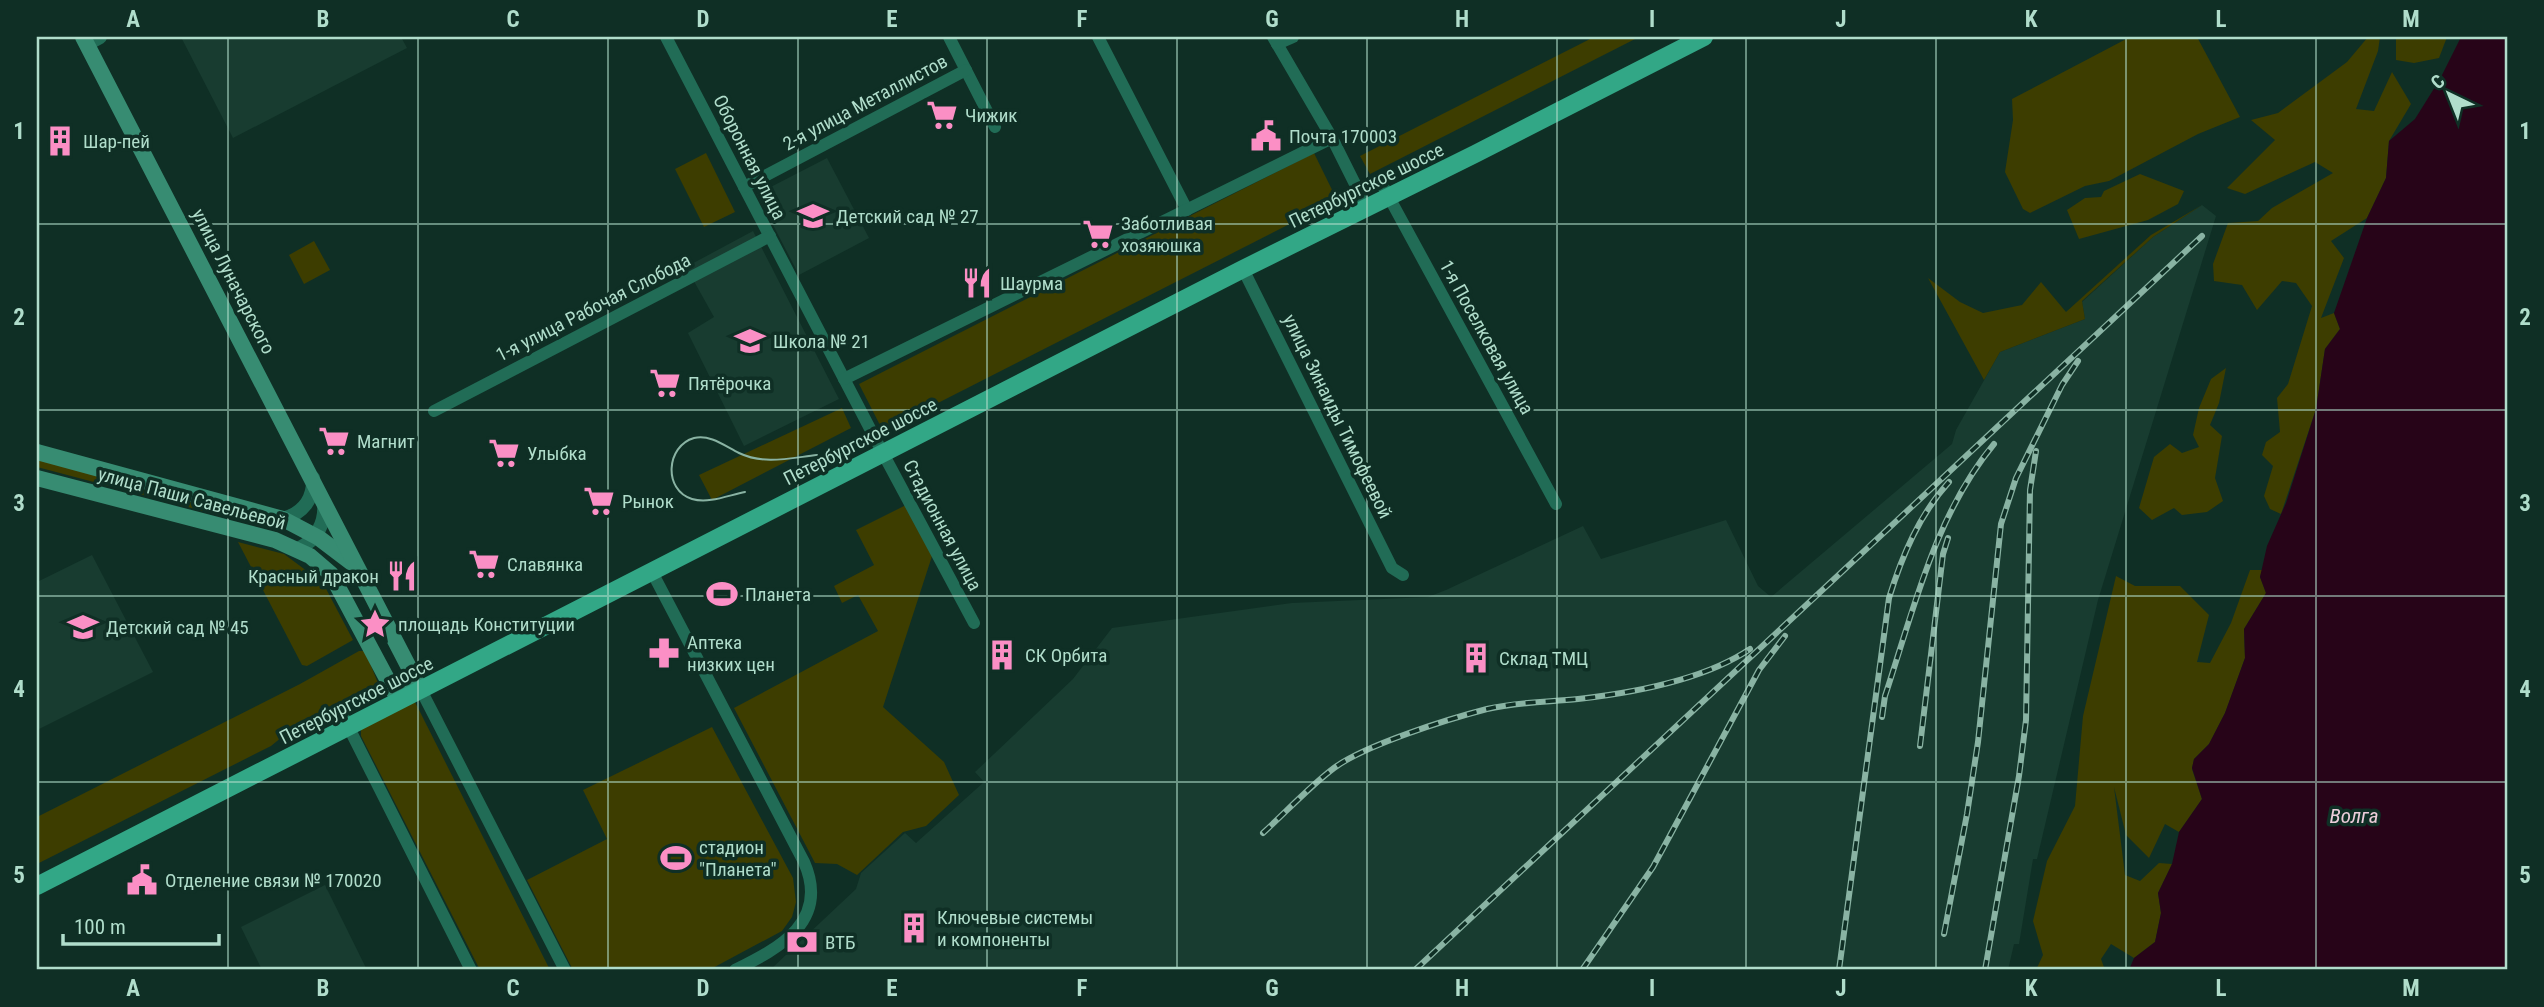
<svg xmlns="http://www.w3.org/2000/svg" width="2544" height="1007" viewBox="0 0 2544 1007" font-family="'Roboto Condensed',sans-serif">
<rect width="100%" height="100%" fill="#0f2f25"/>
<!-- built -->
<g fill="#183c30">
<path d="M181,37h220l6,11 -174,90z"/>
<path d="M827,158l42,80 -70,37 -42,-81z"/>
<path d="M2202,205l14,11 -118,384 -61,259h-4l-14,85h-5l-6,26h-1238l86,-81 5,-16 44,-40 11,10 68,-61 -9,-10 98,-93 39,-51 180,-25 136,-6 18,-7 137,-64 18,33 125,-39 32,66 13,11 181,-153 4,-14 44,-78 85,-33 -3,-17 71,-65z"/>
<path d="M753,231l86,168 -95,47 -56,-113 26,-16 -28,-50z"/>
<path d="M92,555l61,117 -116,58v-148z"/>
<path d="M325,885l42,85h-105l-21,-43z"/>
</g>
<!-- green -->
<g fill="#3d3d00">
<path d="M1594,37h45l-269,137 -10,-18z"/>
<path d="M2130,37h67l43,80 -42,17 -89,47 -24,5 -55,27 -7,-4 -18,-37 8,-52 -1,-21z"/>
<path d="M2368,37h12l-2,14 -22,58 18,2 18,-39 19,32 -22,37 -3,37 -19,40 -36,23 13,17 -23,60 13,-5 6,16 -15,20 -9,60 -35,105 -11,-5 -6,-13 9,-30 -11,-11 4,-13 14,-10 -3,-34 11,-14 24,-78 -16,-23 -14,-2 -25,29 -15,-25 -28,-4 -1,-17 15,-41 30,-2 14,-13 61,-35 -18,-11 -70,32 -18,-6 48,-48 -24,-20 27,-7 69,-51z"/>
<path d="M2396,37h51l-8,21 -25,5 -18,-3z"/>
<path d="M706,153l29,59 -31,15 -29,-58z"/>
<path d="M1314,153l23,47 -454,231 -24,-47z"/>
<path d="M2140,174l44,17 -6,13 -30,16 -69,19 -12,-29 18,-12 16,-1 3,-6z"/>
<path d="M2202,205l-49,32 -71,64 3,18 -85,33 -16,28 -56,-102 32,24 23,11 39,-8 19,-23 25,30 85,-77z"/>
<path d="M314,241l16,29 -26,14 -15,-29z"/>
<path d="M2226,368l-7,35 -9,22 12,11 -7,42 8,23 -16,11 -25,3 -8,-7 -22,12 -13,-12 15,-51 16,-13 12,9 17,-6 -6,-12 6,-27 12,-29z"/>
<path d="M842,408l9,20 -139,72 -13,-25z"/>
<path d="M37,457l123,32 -2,10 -121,-32z"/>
<path d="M167,491l92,27 -4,6 -91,-23z"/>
<path d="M906,505l27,48 -50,154 61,55 15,33 -33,31 -23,6 -46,43 -20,-11 -22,-1 -81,-155 144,-77 -20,-36 -16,8 -8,-17 40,-21 -18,-35z"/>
<path d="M238,542l46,12 39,29 30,57 -46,26 -5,-1z"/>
<path d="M2250,570h12l-2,7 6,16 -22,36 1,29 -20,55 -16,31 -15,15 -2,10 10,30 -23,33 -14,-8 -16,34 -23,-23 -12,-48 11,88 15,6 19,-18 13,1 -14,29 3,20 -6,29 -21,16 -23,-14 -10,15 4,11h-69l7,-15 -10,-34 14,-60 28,-55 8,-90 33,-140 19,10h45l29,29 -12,47 13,1 21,-40z"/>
<path d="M359,651h6l15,37 -98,49 -11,9 -234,118v-47l263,-133z"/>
<path d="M414,700l136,270h-70l-119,-234v-7z"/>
<path d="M712,727l81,151 3,24 -4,15 -10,14 -73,39h-136l-46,-90 80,-41 -24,-49z"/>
</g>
<!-- water -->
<path fill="#270418" d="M2461,37h46v933h-378l5,-12 21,-16 6,-29 -3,-20 14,-29 7,-32 23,-33 -10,-31 2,-9 15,-15 16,-31 20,-55 -1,-29 22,-36 -6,-16 7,-31 19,-43 30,-94 9,-60 15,-20 -6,-16 33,-95 19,-40 3,-37 26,-22 25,-40z"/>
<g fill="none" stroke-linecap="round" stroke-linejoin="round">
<!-- minor -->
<g stroke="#216c56" stroke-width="12">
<path d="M666,37l212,407 96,179"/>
<path d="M949,37l46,90"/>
<path d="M1098,37l89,173"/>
<path d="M1273,37l59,101 35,70"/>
<path d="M1277,44l16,-7"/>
<path d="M744,187l222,-117"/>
<path d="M1384,188l172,316"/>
<path d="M1243,269l149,299 11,7"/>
<path d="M844,379l488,-241"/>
<path d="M434,411l336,-175"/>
<path d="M652,572l152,290c26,59 -24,86 -69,108"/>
<path d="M421,690l144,280"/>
<path d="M344,718l127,252"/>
</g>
<!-- tertiary -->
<g stroke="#216c56" stroke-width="14">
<path d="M87,44l13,-7"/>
<path d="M283,519c20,-6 31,-20 30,-41"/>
<path d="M298,549c19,-9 28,-27 26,-47"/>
</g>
<!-- secondary -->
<g stroke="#378c72" stroke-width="16">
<path d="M37,452l246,67 36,19 33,25"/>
<path d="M37,478l238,62 35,16 21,18 63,118 15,4 7,-15 -333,-644"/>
</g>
<!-- primary -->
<path stroke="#32a786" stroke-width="18" d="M37,886l1206,-617 232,-115 229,-117"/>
<!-- tram -->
<path stroke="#89b3a3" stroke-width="2" d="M745,492c-16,3 -36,12 -53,7 -29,-9 -26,-53 2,-61 16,-4 31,8 45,15 25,12 51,5 78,2"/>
<!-- rail casing -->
<g stroke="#89b3a3" stroke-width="6">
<g id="rail">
<path d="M1882,717l3,-21c29,-87 50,-181 109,-252"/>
<path d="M1920,746l23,-192 5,-16"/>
<path d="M1263,833c23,-21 46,-46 71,-65 31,-23 114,-49 153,-59 29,-7 61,-7 91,-10 54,-6 126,-19 172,-50"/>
<path d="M1944,934l23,-120 11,-72 23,-218 15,-46 46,-93 16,-24"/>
<path d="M1415,970l787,-734"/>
<path d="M1582,970l71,-103 106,-197 26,-34"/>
<path d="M1839,970l50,-372c13,-42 30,-83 60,-116"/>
<path d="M1985,970l34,-194 7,-56 4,-230 6,-39"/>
</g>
</g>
<!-- rail -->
<use href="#rail" stroke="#0f2f25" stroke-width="3.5" stroke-dasharray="10" stroke-linecap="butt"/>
</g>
<!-- grid -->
<path fill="none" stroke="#b0ddcb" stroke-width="2" stroke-opacity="0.55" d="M228,37v933M418,37v933M608,37v933M798,37v933M987,37v933M1177,37v933M1367,37v933M1557,37v933M1746,37v933M1936,37v933M2126,37v933M2316,37v933M37,224h2470M37,410h2470M37,596h2470M37,782h2470"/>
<!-- icons -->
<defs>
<g id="supermarket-bare" transform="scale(2.415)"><path d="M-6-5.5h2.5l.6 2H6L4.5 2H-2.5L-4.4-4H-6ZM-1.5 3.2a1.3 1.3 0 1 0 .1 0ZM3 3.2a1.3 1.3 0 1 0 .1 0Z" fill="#fb8fc5" stroke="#0f2f25" stroke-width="2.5" paint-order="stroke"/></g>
<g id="civic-bare" transform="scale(2.415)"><path d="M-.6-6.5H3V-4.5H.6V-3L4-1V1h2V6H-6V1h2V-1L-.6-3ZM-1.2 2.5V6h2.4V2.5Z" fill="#fb8fc5" stroke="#0f2f25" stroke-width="2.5" paint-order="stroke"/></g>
<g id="building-bare" transform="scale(2.415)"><path d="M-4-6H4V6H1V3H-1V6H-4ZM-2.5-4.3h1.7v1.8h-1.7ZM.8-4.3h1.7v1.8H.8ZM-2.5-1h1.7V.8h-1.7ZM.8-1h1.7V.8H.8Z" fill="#fb8fc5" stroke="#0f2f25" stroke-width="2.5" paint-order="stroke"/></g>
<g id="school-bare" transform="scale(2.415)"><path d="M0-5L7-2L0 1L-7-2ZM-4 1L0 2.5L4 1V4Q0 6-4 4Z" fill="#fb8fc5" stroke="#0f2f25" stroke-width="2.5" paint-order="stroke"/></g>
<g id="restaurant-bare" transform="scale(2.415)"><path d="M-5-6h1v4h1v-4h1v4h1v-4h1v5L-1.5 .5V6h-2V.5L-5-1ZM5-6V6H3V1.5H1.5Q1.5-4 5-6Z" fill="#fb8fc5" stroke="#0f2f25" stroke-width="2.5" paint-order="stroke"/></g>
<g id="stadium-bare" transform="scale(2.415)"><path d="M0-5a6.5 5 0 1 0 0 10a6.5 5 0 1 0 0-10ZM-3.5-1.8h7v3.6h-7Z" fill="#fb8fc5" stroke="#0f2f25" stroke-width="2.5" paint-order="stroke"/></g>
<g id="sight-bare" transform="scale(2.415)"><path d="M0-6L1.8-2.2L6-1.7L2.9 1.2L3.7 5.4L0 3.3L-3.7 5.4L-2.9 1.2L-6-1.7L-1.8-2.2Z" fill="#fb8fc5" stroke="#0f2f25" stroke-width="2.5" paint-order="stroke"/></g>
<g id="pharmacy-bare" transform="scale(2.415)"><path d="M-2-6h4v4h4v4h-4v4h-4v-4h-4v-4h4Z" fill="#fb8fc5" stroke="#0f2f25" stroke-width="2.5" paint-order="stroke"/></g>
<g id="bank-bare" transform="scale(2.415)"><path d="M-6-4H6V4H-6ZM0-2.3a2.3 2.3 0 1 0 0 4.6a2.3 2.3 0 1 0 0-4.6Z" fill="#fb8fc5" stroke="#0f2f25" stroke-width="2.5" paint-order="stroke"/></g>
</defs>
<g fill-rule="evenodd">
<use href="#supermarket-bare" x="942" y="115"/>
<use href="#civic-bare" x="1266" y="136"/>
<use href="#building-bare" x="60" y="141"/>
<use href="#school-bare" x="813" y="216"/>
<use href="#supermarket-bare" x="1098" y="234"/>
<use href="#restaurant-bare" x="977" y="283"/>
<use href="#school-bare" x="750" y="341"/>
<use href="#supermarket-bare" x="665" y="383"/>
<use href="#supermarket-bare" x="334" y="441"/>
<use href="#supermarket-bare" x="504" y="453"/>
<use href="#supermarket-bare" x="599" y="501"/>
<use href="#supermarket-bare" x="484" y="564"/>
<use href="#restaurant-bare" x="402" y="576"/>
<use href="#stadium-bare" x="722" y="594"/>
<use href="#sight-bare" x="375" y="624"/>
<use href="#school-bare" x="83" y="627"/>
<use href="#pharmacy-bare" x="664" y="653"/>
<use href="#building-bare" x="1002" y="655"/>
<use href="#building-bare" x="1476" y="658"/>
<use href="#stadium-bare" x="676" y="858"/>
<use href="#civic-bare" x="142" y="880"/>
<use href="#building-bare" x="914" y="928"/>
<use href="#bank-bare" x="802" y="942"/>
</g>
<g text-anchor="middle" stroke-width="7" stroke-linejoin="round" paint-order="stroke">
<!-- street labels -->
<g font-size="19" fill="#b0ddcb" stroke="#0f2f25">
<text transform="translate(865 102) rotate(-28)" y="7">2-я улица Металлистов</text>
<text transform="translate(750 157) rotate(63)" y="7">Оборонная улица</text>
<text transform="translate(1366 185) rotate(-26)" y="7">Петербургское шоссе</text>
<text transform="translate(234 281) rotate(63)" y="7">улица Луначарского</text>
<text transform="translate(593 307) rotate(-27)" y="7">1-я улица Рабочая Слобода</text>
<text transform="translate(1487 337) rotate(61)" y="7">1-я Поселковая улица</text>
<text transform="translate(1338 416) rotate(64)" y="7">улица Зинаиды Тимофеевой</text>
<text transform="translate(860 441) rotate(-27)" y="7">Петербургское шоссе</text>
<text transform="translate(192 498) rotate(15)" y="7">улица Паши Савельевой</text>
<text transform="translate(943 525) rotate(62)" y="7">Стадионная улица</text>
<text transform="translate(356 700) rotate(-27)" y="7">Петербургское шоссе</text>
</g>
<!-- poi labels -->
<g font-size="19" fill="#b0ddcb" stroke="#0f2f25" text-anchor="start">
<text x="965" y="122">Чижик</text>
<text x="1289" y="143">Почта 170003</text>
<text x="83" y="148">Шар-пей</text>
<text x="836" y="223">Детский сад № 27</text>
<text x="1121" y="230">Заботливая<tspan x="1121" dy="22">хозяюшка</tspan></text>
<text x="1000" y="290">Шаурма</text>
<text x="773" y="348">Школа № 21</text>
<text x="688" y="390">Пятёрочка</text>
<text x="357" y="448">Магнит</text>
<text x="527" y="460">Улыбка</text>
<text x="622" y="508">Рынок</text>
<text x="507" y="571">Славянка</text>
<text x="379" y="583" text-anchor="end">Красный дракон</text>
<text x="745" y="601">Планета</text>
<text x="398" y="631">площадь Конституции</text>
<text x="106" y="634">Детский сад № 45</text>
<text x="687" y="649">Аптека<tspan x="687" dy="22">низких цен</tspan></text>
<text x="1025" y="662">СК Орбита</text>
<text x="1499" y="665">Склад ТМЦ</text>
<text x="699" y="854">стадион<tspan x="699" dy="22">"Планета"</tspan></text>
<text x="165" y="887">Отделение связи № 170020</text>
<text x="937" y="924">Ключевые системы<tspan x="937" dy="22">и компоненты</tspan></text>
<text x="825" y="949">ВТБ</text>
</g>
<!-- water labels -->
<g font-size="21" font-style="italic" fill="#eccdda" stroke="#0f2f25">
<text x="2354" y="823">Волга</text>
</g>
</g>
<!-- border -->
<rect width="2544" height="1007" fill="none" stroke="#0f2f25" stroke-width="77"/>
<!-- north arrow -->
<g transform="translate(2449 94) rotate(317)" stroke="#0f2f25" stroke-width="5" paint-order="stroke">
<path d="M0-5L12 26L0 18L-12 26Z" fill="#b0ddcb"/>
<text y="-10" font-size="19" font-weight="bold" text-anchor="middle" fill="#b0ddcb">С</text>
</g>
<!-- scale -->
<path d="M63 934v10h156v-10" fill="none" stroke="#b0ddcb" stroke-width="3.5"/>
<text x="74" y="934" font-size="21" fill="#b0ddcb" stroke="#0f2f25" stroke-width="5" paint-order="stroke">100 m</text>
<rect x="38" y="38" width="2468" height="930" fill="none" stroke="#b0ddcb" stroke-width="2.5"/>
<g font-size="23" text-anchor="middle" font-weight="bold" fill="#b0ddcb">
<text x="133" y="27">A</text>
<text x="323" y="27">B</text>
<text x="513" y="27">C</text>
<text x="703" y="27">D</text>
<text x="892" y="27">E</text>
<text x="1082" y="27">F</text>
<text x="1272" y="27">G</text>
<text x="1462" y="27">H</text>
<text x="1652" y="27">I</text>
<text x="1841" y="27">J</text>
<text x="2031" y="27">K</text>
<text x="2221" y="27">L</text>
<text x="2411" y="27">M</text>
<text x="19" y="139">1</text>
<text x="2525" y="139">1</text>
<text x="19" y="325">2</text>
<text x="2525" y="325">2</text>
<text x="19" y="511">3</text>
<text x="2525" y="511">3</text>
<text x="19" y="697">4</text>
<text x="2525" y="697">4</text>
<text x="19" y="883">5</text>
<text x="2525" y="883">5</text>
<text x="133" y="996">A</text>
<text x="323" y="996">B</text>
<text x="513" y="996">C</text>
<text x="703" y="996">D</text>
<text x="892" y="996">E</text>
<text x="1082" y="996">F</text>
<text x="1272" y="996">G</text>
<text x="1462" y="996">H</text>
<text x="1652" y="996">I</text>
<text x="1841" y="996">J</text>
<text x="2031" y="996">K</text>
<text x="2221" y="996">L</text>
<text x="2411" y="996">M</text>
</g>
</svg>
